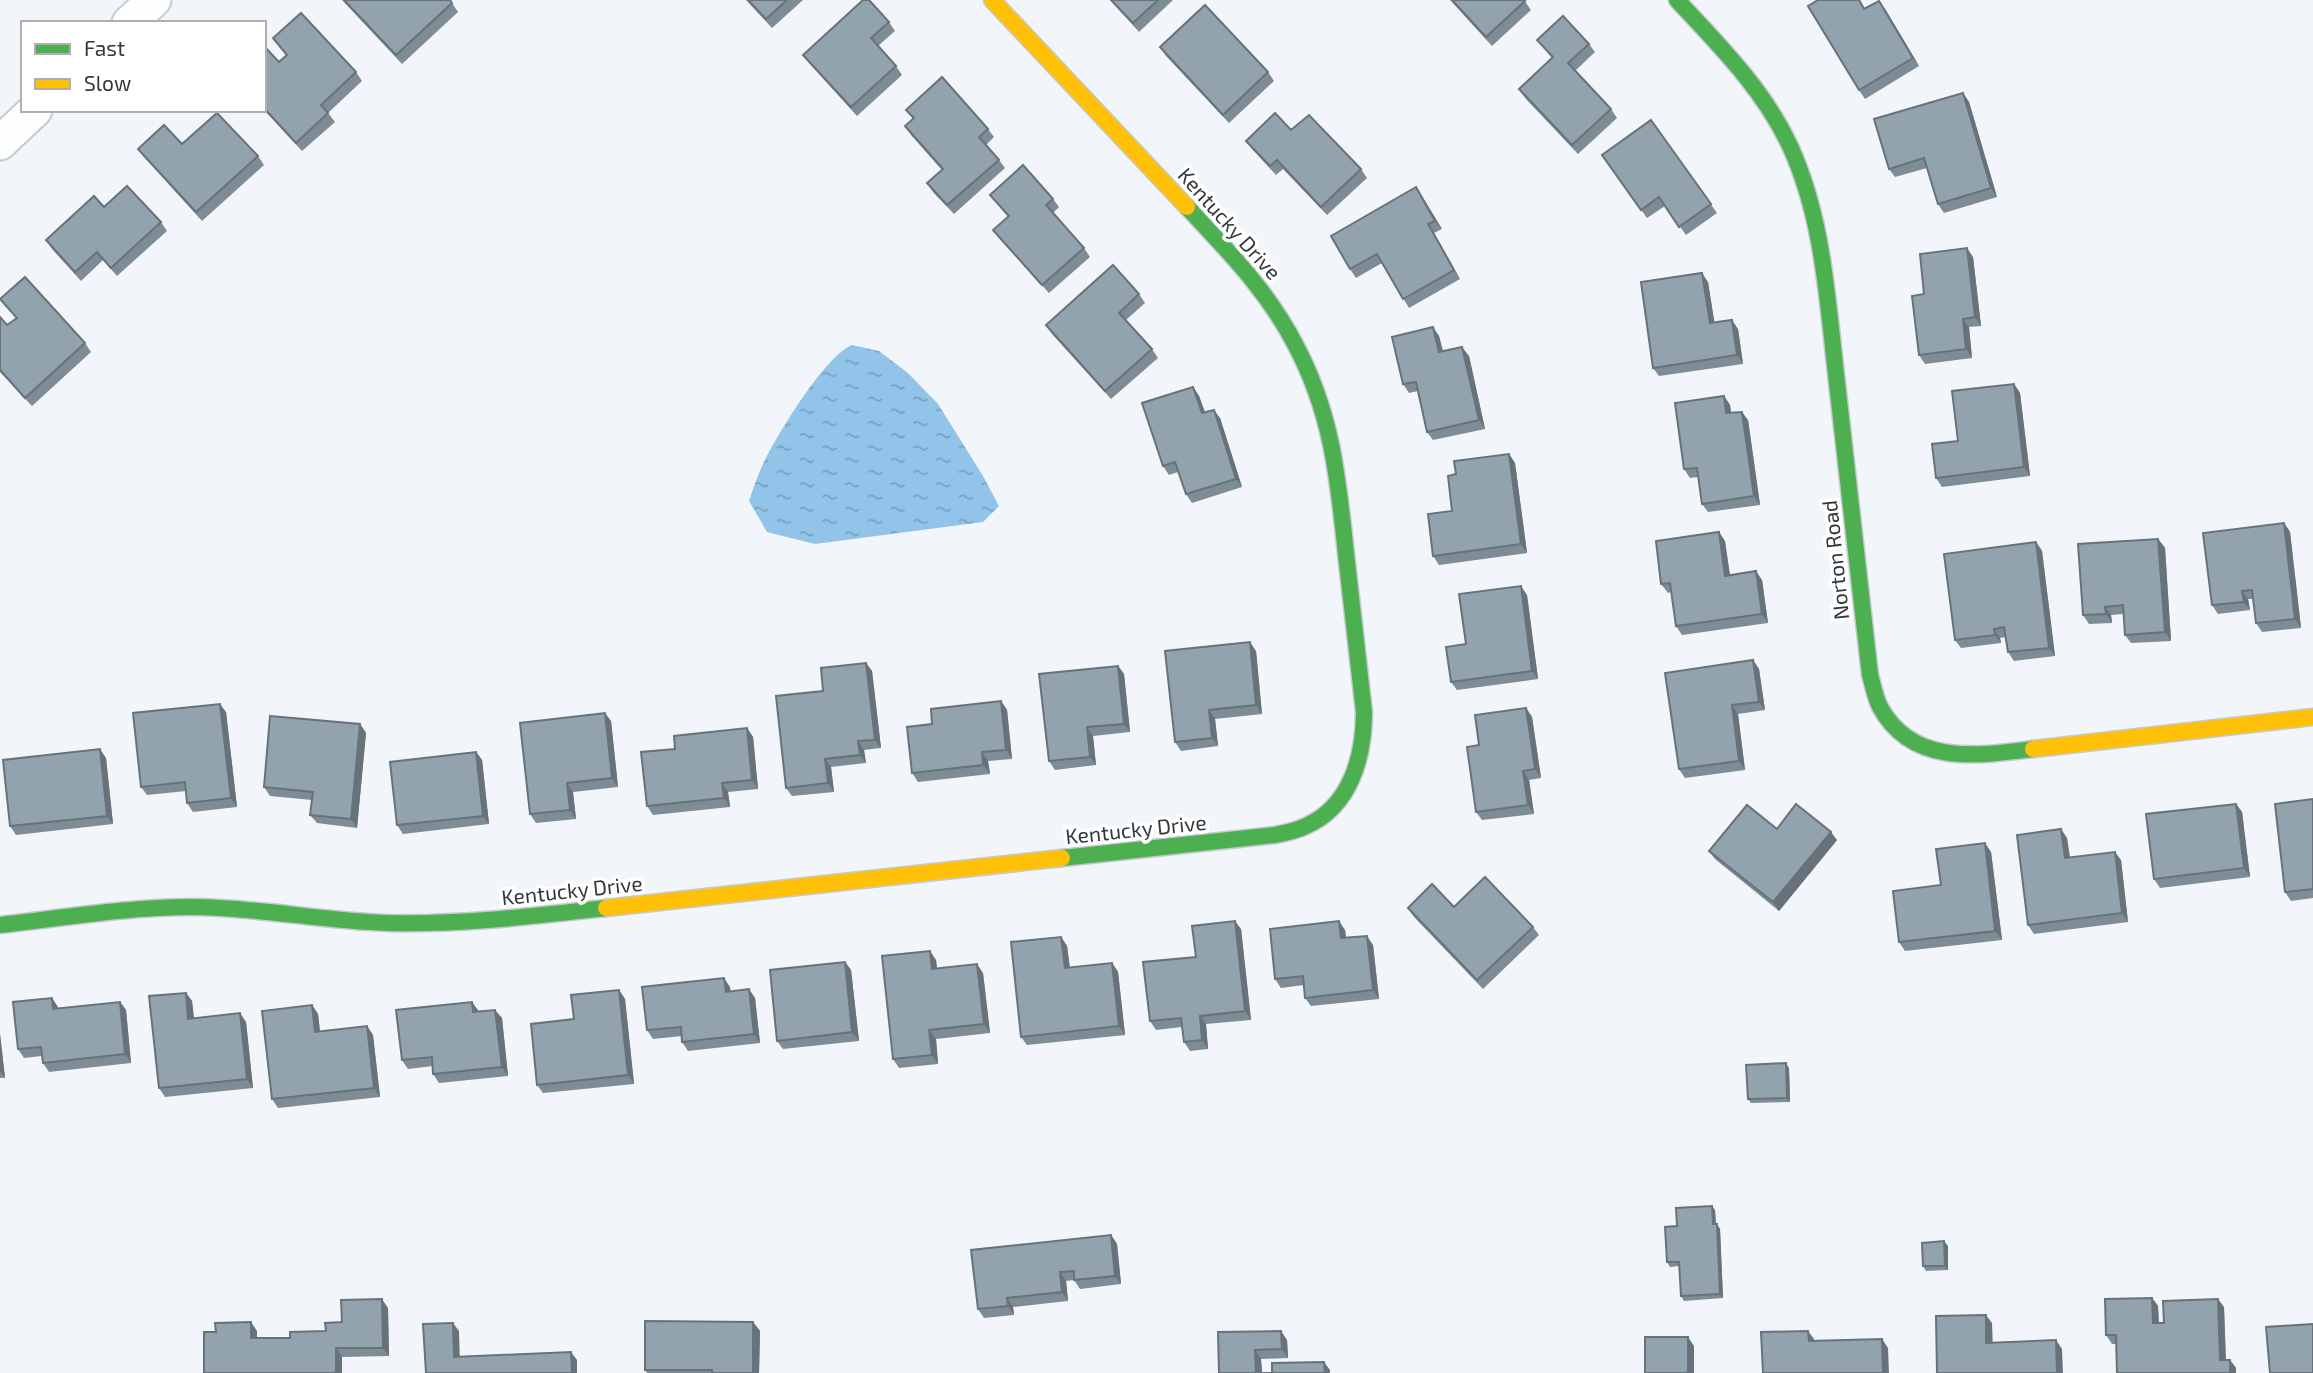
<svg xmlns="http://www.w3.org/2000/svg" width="2313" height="1373" viewBox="0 0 2313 1373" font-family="'Exo 2',sans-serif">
<defs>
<pattern id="water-ripples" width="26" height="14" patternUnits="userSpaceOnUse" patternTransform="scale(1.75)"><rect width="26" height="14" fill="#91c4e8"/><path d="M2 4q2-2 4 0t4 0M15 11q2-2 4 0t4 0" fill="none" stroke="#77a0bd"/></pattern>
</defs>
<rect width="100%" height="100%" fill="#f2f6fa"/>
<!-- water -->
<path fill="url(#water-ripples)" d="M852,345l27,6 29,22 30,31 45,72 16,30 -16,16 -168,22 -48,-12 -18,-31c5,-14 9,-28 16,-41 14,-28 60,-104 87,-115z"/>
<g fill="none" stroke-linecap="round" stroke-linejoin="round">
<!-- street casing -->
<g stroke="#c5cace" stroke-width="37">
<g id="street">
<path d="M129,23l25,-23"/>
<path d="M0,143l35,-33"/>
</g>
</g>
<!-- fast casing -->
<g stroke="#c5cace" stroke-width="19">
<g id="fast">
<path d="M1677,0c42,45 87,90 113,146 33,72 37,151 46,228 11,100 23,201 34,301 3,10 5,22 10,32 32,59 97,49 153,42"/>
<path d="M1062,858l213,-23c10,-2 21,-4 31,-9 45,-20 58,-70 58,-114 -6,-53 -12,-105 -18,-158 -8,-76 -14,-141 -51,-210 -28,-54 -67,-93 -108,-137"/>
<path d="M0,925c63,-7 128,-18 191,-18 66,0 131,14 197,16 74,2 145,-7 218,-15"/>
</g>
</g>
<!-- slow casing -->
<g stroke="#c5cace" stroke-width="19">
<g id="slow">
<path d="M992,0l195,207"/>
<path d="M2033,749l280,-32"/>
<path d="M606,908l456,-50"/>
</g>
</g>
<!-- street -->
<use href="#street" stroke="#fdfefe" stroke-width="33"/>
<!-- fast -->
<use href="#fast" stroke="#4caf50" stroke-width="16"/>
<!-- slow -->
<use href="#slow" stroke="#ffc107" stroke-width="16"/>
</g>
<!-- wall -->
<g fill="#7e8c96">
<path d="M342,0h108l8,12 -56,52z"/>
<path d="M746,0h57l-31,28z"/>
<path d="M1110,0h63l-34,32z"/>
<path d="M1450,0h74l7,10 -39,36z"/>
<path d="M1818,0h42l5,9h20l34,57 -54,33 -6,-9z"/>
<path d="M889,22l6,9 -17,15 18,20 6,9 -45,41 -48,-53 -6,-8z"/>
<path d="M273,38l83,34 6,9 -34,32 7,9 -33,29 -38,-41v-64l15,16 8,-6z"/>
<path d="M1537,40l52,4 6,8 -20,19 36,38 6,9 -39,36 -53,-56 -6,-9 33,-31z"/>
<path d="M1160,47l108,25 6,9 -45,42 -63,-67z"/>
<path d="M1963,93l6,9 28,95 -53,16 -6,-9 -11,-36 -32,9 -6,-8z"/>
<path d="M906,110l82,19 6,8 -8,8 13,15 6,8 -51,46 -21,-22 -6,-9 15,-13 -31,-35 -6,-9 8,-7z"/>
<path d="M1651,120l66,93 -31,22 -21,-29 -18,12 -45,-63z"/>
<path d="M1291,130l70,39 6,9 -40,37 -44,-46 -7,6 -24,-26 -6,-8z"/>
<path d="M138,149l120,7 6,9 -62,56 -58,-64z"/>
<path d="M1416,187l26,42 -8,4 26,46 -51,29 -27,-45 -26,15 -6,-9z"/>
<path d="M990,195l63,4 6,8 -6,6 31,35 6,9 -41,36 -50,-55 -6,-8 15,-13z"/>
<path d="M104,207l57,15 6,9 -50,45 -14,-16 -22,21 -29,-32 -6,-9z"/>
<path d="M1973,257l8,69 -12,1 3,31 -47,6 -6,-9 5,-61z"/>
<path d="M1708,282l6,40 24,7 5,35 -84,12 -6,-8z"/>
<path d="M1139,294l6,9 -19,17 26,29 6,9 -47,41 -59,-65 -6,-9z"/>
<path d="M0,299l85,44 6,9 -59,54 -32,-34v-55l7,8 9,-7z"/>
<path d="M1439,336l4,15 26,5 16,73 -52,11 -6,-8 -9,-41 -9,2 -6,-9z"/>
<path d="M2014,384l6,9 10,83 -88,11 -6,-9 22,-37z"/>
<path d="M1193,387l6,9 6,16 15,6 22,69 -50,16 -6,-9 -8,-22 -9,3 -6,-9z"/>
<path d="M1724,396l6,9 1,8 17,7 12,85 -52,7 -6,-8 -3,-27 -9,1 -6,-9z"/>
<path d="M1509,454l6,9 12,90 -88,12 -6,-9 19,-45 4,-37z"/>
<path d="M2284,523l6,9 11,96 -39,4 -6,-9 -3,-24h-5l2,11 -32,4 -6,-9z"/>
<path d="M2158,539l7,9 6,93 -40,2 -6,-8 -2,-21 -12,1 1,8 -23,1 -6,-9z"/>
<path d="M1725,541l5,34 32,5 6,43 -86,12 -6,-9 -5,-34 -3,1 -7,-9z"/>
<path d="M2036,542l6,9 13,105 -41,5 -6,-9 -2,-15 -6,1 1,5 -40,5 -6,-8z"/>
<path d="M1527,595l11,84 -81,11 -6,-8 15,-38z"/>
<path d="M1256,651l6,63 -47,5 3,27 -37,5 -6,-9z"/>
<path d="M1753,660l6,9 6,41 -27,4 7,56 -60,8 -6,-9z"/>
<path d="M866,663l6,8 9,77 -17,2 2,13 -35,4 3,25 -42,4 -6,-8 37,-97z"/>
<path d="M1118,666l6,8 6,58 -37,4 3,29 -41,5 -6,-9z"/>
<path d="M1001,701l6,9 5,49 -24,2 2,13 -72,8 -6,-9 20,-49z"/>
<path d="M1526,708l6,9 9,61 -12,2 5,34 -52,6 -6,-8 3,-67z"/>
<path d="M226,712l11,95 -44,5 -6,-9 -1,-12 -39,4 -6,-8z"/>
<path d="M611,721l7,66 -45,5 3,27 -40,4 -6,-9z"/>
<path d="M360,724l6,9 -9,95 -40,-5 -7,-8 2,-15 -42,-4 -6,-9z"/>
<path d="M747,728l6,9 5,52 -30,3 2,15 -77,8 -6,-9 28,-57z"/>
<path d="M476,752l6,8 7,64 -86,10 -6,-9z"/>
<path d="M106,758l7,66 -97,11 -6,-9z"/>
<path d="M2313,799v99l-22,3 -6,-9z"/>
<path d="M2236,804l6,8 8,65 -90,11 -6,-9z"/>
<path d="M1777,829l60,11 -58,71 -64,-52 -6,-8z"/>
<path d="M2067,838l3,19 51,3 7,62 -94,12 -6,-9z"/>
<path d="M1991,852l11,88 -97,11 -6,-9 42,-57z"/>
<path d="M1454,907l79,20 6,8 -56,54 -69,-72 -6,-9z"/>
<path d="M1241,929l10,91 -45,4 2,25 -18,2 -6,-9 -2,-15 -26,3 -6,-9 46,-64z"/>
<path d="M1345,930l1,8 27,7 6,54 -68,7 -6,-8 -1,-13 -23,3 -6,-9z"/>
<path d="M1061,937l6,9 3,22 42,-5 6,9 7,63 -98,10 -6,-8z"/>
<path d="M936,960l1,8 46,5 7,60 -54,6 2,25 -39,4 -6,-9z"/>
<path d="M845,962l6,8 8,71 -76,8 -6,-8z"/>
<path d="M730,987v4l25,7 5,45 -72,8 -6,-9v-6l-29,3 -6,-9z"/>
<path d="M619,990l6,9 9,85 -91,9 -6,-8 37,-66z"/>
<path d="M186,993l6,8 2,17 52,4 7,66 -88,9 -6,-9z"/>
<path d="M52,998l6,11 62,-7 6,8 5,53 -82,9 -6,-9 -1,-7 -18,2 -6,-9z"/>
<path d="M472,1002l6,10 24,6 6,58 -69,7 -6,-9v-8l-25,3 -6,-9z"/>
<path d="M312,1005l6,9 2,18 47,-6 6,9 7,62 -102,11 -6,-9z"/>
<path d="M0,1034l5,44h-5z"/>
<path d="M1789,1068l1,34 -39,1 -3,-4z"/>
<path d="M1715,1210l1,14 4,5 3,69 -39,3 -3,-5 -2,-30 -9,1 -3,-5 10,-36z"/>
<path d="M1111,1235l6,9 4,40 -41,5 -6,-9 -8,1 2,20 -55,6 1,8 -30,3 -6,-9z"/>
<path d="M1948,1246v24l-22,1 -3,-5z"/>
<path d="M2152,1298l6,8 1,17h5l60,-16 2,53h4l6,8v5h-119l-1,-29h-4l-6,-9z"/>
<path d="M388,1308l1,48 -47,1 -138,16 53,-42v7h33l36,-7 16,-9z"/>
<path d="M753,1322l7,9 -1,42h-112l-2,-3z"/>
<path d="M1218,1332l69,8 1,18 -27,1 1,14 68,-3v3h-111z"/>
</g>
<!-- shaded-wall -->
<g fill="#67727a">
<path d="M1879,1l6,8 34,57 -6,-8z"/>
<path d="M1963,93l6,9 28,95 -6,-9z"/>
<path d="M1416,187l6,9 20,33 -7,-8z"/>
<path d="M1428,224l6,9 26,46 -6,-9z"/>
<path d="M1967,248l6,9 8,69 -6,-9z"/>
<path d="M1702,273l6,9 8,50 -6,-9z"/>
<path d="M1963,319l6,8 3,31 -6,-9z"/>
<path d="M1732,320l6,9 5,35 -6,-9z"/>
<path d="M1433,327l6,9 6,25 -6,-9z"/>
<path d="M1462,347l7,9 16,73 -6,-9z"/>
<path d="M2014,384l6,9 10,83 -6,-9z"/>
<path d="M1193,387l6,9 9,26 -6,-9z"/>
<path d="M1724,396l6,9 2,17 -6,-9z"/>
<path d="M1214,410l6,8 22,69 -6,-8z"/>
<path d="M1742,412l6,8 12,85 -6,-9z"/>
<path d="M1509,454l6,9 12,90 -6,-9z"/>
<path d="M2284,523l6,9 11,96 -6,-9z"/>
<path d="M1719,532l6,9 6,43 -6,-8z"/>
<path d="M2158,539l7,9 6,93 -6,-9z"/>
<path d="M2036,542l6,9 13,105 -6,-8z"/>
<path d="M1756,571l6,9 6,43 -6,-9z"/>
<path d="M1521,586l6,9 11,84 -6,-8z"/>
<path d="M2242,591l6,8 2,11 -6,-8z"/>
<path d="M2105,607l6,8 1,8 -6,-9z"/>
<path d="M1994,629l6,9 1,5 -6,-8z"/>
<path d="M1250,642l6,9 6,63 -6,-9z"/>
<path d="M1753,660l6,9 6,41 -6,-8z"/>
<path d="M866,663l6,8 9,77 -6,-8z"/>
<path d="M1118,666l6,8 6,58 -6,-8z"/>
<path d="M1001,701l6,9 5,49 -6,-9z"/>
<path d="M220,704l6,8 11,95 -6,-9z"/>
<path d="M1732,705l6,9 7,56 -6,-9z"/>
<path d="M1526,708l6,9 9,61 -6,-9z"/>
<path d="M1209,710l6,9 3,27 -6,-8z"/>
<path d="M605,713l6,8 7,66 -6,-9z"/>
<path d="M360,724l6,9 -9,95 -6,-9z"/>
<path d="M1087,727l6,9 3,29 -6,-8z"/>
<path d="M747,728l6,9 5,52 -6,-9z"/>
<path d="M858,741l6,9 2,13 -6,-8z"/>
<path d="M100,749l6,9 7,66 -6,-8z"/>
<path d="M476,752l6,8 7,64 -6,-8z"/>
<path d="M982,752l6,9 2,13 -7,-9z"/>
<path d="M825,759l6,8 3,25 -6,-9z"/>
<path d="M1523,771l6,9 5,34 -6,-9z"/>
<path d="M567,783l6,9 3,27 -6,-9z"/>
<path d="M722,783l6,9 2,15 -6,-9z"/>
<path d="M2236,804l6,8 8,65 -6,-9z"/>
<path d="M2061,829l6,9 4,29 -6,-9z"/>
<path d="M1831,832l6,8 -58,71 -6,-9z"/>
<path d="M1985,843l6,9 11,88 -7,-9z"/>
<path d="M2115,852l6,8 7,62 -6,-9z"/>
<path d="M1235,921l6,8 10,91 -6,-9z"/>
<path d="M1339,921l6,9 2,17 -6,-9z"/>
<path d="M1367,936l6,9 6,54 -6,-9z"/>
<path d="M1061,937l6,9 4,31 -6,-9z"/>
<path d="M930,951l6,9 2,18 -6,-9z"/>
<path d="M845,962l6,8 8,71 -7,-9z"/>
<path d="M1112,963l6,9 7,63 -6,-9z"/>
<path d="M977,964l6,9 7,60 -6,-9z"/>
<path d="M724,978l6,9 2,14 -6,-9z"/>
<path d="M749,989l6,9 5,45 -6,-9z"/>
<path d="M619,990l6,9 9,85 -6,-9z"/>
<path d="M186,993l6,8 3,27 -7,-9z"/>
<path d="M52,998l6,9 1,11 -6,-9z"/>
<path d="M120,1002l6,8 5,53 -6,-9z"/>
<path d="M472,1002l6,8 1,11 -6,-9z"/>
<path d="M312,1005l6,9 3,27 -6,-9z"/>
<path d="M495,1010l7,8 6,58 -6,-9z"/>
<path d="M240,1013l6,9 7,66 -6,-9z"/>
<path d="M1200,1016l6,8 2,25 -6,-9z"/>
<path d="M367,1026l6,9 7,62 -6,-9z"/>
<path d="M929,1030l7,9 2,25 -6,-9z"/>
<path d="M0,1034l5,44 -5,-7z"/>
<path d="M1786,1063l3,5 1,34 -3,-4z"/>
<path d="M1712,1206l3,4 1,19 -3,-5z"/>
<path d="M1717,1224l3,5 3,69 -3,-4z"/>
<path d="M1111,1235l6,9 4,40 -6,-8z"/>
<path d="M1944,1241l4,5v24l-3,-4z"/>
<path d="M1060,1272l6,9 2,20 -6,-9z"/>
<path d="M1007,1298l6,9 1,8 -6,-9z"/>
<path d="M2152,1298l6,8 1,25 -6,-8z"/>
<path d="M382,1299l6,9 1,48 -6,-8z"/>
<path d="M2218,1299l6,8 2,61 -6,-8z"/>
<path d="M1986,1315l6,8 1,28 -7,-8z"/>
<path d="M251,1322l6,9v16l-6,-9z"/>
<path d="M753,1322l7,9 -1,42h-6z"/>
<path d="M453,1323l6,8 1,34 -6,-8z"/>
<path d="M1281,1331l6,9 1,18 -6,-9z"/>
<path d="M1808,1331l6,8 1,11 -6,-9z"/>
<path d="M1688,1337l6,9v27h-6z"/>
<path d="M1882,1339l6,9 1,25h-6z"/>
<path d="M2056,1340l6,9 1,24h-6z"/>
<path d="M336,1348l6,9v16h-6z"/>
<path d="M1255,1350l6,9 1,14h-6z"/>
<path d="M571,1352l6,8v13h-5z"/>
<path d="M2230,1360l6,8v5h-6z"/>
<path d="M1324,1362l6,8v3h-5z"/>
</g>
<!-- building -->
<g fill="#93a3ae" stroke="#67727a" stroke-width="2">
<path d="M344,0h106l2,3 -56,52z"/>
<path d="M748,0h39l-21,19z"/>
<path d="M863,0h6l20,22 -18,16 25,28 -45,41 -48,-52z"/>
<path d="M1111,0h47l-25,23z"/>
<path d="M1452,0h71l2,1 -39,36z"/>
<path d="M1818,0h41l5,9 15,-8 34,57 -54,32 -51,-84z"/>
<path d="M1205,5l63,67 -45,43 -63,-68z"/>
<path d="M301,13l55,59 -35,33 7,8 -32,30 -32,-35v-62l15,16 8,-7 -14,-17z"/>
<path d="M1563,16l26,28 -21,19 43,46 -39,36 -53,-56 34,-32 -16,-17z"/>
<path d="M942,77l46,52 -9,8 20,23 -52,45 -20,-22 16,-14 -38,-43 9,-8 -8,-8z"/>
<path d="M1963,93l28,95 -53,16 -14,-46 -35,11 -15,-50z"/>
<path d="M217,113l41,43 -62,56 -58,-63 26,-24 18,19z"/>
<path d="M1275,113l16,17 18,-15 52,54 -40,38 -44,-47 -7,6 -24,-25z"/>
<path d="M1651,120l60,84 -32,23 -20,-30 -18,13 -39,-55z"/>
<path d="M1023,165l30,34 -7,6 38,43 -42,37 -49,-55 16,-14 -19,-21z"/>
<path d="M127,186l34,36 -50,46 -14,-16 -22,20 -29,-32 48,-44 10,11z"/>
<path d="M1416,187l19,34 -7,3 26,46 -51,29 -26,-45 -27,15 -19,-33z"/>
<path d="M1967,248l8,69 -12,2 3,30 -47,6 -7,-59 12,-2 -4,-40z"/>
<path d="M1113,265l26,29 -20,19 33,36 -47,42 -59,-66z"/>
<path d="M1702,273l8,50 22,-3 5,35 -84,13 -12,-86z"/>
<path d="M25,277l60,66 -60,55 -25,-28v-53l7,8 10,-7 -17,-19z"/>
<path d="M1433,327l6,25 23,-5 17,73 -52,12 -11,-50 -13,2 -11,-47z"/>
<path d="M2014,384l10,83 -88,11 -4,-34 26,-3 -6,-50z"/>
<path d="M1193,387l9,26 12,-3 22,69 -50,15 -11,-32 -12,4 -21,-63z"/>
<path d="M1724,396l2,17 16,-1 12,84 -52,8 -5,-36 -13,1 -9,-66z"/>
<path d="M1509,454l12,90 -88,12 -5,-42 24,-3 -4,-35 8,-2 -2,-13z"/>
<path d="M2284,523l11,96 -39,4 -4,-33 -10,1 2,11 -32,3 -9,-72z"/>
<path d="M1719,532l6,44 31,-5 6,43 -86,12 -6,-43 -9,1 -5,-43z"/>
<path d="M2158,539l7,93 -40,3 -2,-30 -18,2 1,7 -23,1 -5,-71z"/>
<path d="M2036,542l13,106 -41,4 -4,-25 -10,2 1,6 -40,5 -11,-86z"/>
<path d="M1521,586l11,85 -81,11 -5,-35 20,-3 -7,-50z"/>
<path d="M1250,642l6,63 -47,5 3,28 -37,4 -10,-91z"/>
<path d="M1753,660l6,42 -27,3 7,56 -60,8 -14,-96z"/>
<path d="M866,663l9,77 -17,1 2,14 -35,4 3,24 -42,5 -10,-92 47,-5 -2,-23z"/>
<path d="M1118,666l6,58 -37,3 3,30 -41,4 -10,-87z"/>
<path d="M1001,701l5,49 -24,2 1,13 -71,8 -5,-46 25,-3 -1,-15z"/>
<path d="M220,704l11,94 -44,5 -2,-21 -44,5 -8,-74z"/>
<path d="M1526,708l9,61 -12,2 5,34 -52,7 -9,-65 12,-2 -4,-30z"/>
<path d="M605,713l7,65 -45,5 3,27 -40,4 -10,-91z"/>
<path d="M270,716l90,8 -9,95 -41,-4 3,-23 -49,-5z"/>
<path d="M747,728l5,52 -30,3 2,15 -77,8 -6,-54 34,-3 -1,-13z"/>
<path d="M100,749l7,67 -97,10 -7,-66z"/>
<path d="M476,752l7,64 -86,9 -7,-63z"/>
<path d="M2313,799v90l-28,3 -10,-88z"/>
<path d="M1796,804l35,28 -58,70 -64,-51 38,-46 30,24z"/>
<path d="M2236,804l8,64 -90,11 -8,-65z"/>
<path d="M2061,829l4,29 50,-6 7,61 -94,12 -11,-90z"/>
<path d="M1985,843l10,88 -96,11 -6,-51 48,-6 -5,-36z"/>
<path d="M1485,877l48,50 -56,53 -69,-72 24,-24 22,23z"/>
<path d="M1235,921l10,90 -45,5 2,24 -18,2 -3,-24 -31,3 -7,-59 53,-5 -4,-31z"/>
<path d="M1339,921l2,17 26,-2 6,54 -68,8 -2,-22 -28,3 -5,-50z"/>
<path d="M1061,937l4,31 47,-5 7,63 -98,11 -10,-95z"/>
<path d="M930,951l2,18 45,-5 7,60 -55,6 3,25 -39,4 -11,-103z"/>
<path d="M845,962l7,70 -75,9 -7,-71z"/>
<path d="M724,978l2,14 23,-3 5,45 -72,8 -1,-15 -34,3 -5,-43z"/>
<path d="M619,990l9,85 -91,10 -6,-61 43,-5 -3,-24z"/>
<path d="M186,993l2,26 52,-6 7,66 -88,9 -10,-92z"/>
<path d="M52,998l1,11 67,-7 5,52 -82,9 -2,-16 -23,2 -5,-47z"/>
<path d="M472,1002l1,10 22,-2 7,57 -69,7 -1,-17 -30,3 -6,-50z"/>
<path d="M312,1005l3,27 52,-6 7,62 -102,11 -10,-88z"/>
<path d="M1786,1063l1,35 -39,1 -2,-34z"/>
<path d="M1712,1206l1,18h4l3,70 -39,2 -2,-34h-12l-2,-35 12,-1 -1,-18z"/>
<path d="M1111,1235l4,41 -41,4v-9l-14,1 2,20 -55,6 1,8 -30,3 -7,-59z"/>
<path d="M1944,1241l1,25h-22l-1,-23z"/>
<path d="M2152,1298l1,25h11l-1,-22 55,-2 2,61h10v13h-113l-1,-38h-10l-1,-36z"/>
<path d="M382,1299l1,49h-47v25h-132v-41h12l-1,-9 36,-1v16h39v-6l36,-1 -1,-8 17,-1 -1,-22z"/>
<path d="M1986,1315v28l70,-3 1,33h-120l-1,-57z"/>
<path d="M645,1321l108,1v51h-41v-3h-67z"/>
<path d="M453,1323l1,34 117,-5 1,21h-146l-3,-49z"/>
<path d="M2313,1324v49h-43l-4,-46z"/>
<path d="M1281,1331l1,18 -27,1 1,23h16v-10l52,-1 1,11h-106l-1,-41z"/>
<path d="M1808,1331l1,10 73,-2 1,34h-120l-2,-41z"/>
<rect x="1645" y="1337" width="43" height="36"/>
</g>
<g text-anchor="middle" stroke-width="7" stroke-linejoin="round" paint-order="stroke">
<!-- street labels -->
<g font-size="21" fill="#32383c" stroke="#fff">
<text transform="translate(1229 224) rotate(48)" y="7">Kentucky Drive</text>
<text transform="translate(1836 560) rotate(-96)" y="7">Norton Road</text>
<text transform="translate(1136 830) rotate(-6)" y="7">Kentucky Drive</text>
<text transform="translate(572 891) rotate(-6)" y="7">Kentucky Drive</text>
</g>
</g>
<!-- legend -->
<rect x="21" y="21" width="245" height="91" fill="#ffffff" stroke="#adafb1" stroke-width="2"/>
<rect x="35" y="44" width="35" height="10" fill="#4caf50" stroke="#adafb1" stroke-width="2"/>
<text x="84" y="56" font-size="21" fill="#32383c">Fast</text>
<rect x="35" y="79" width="35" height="10" fill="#ffc107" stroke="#adafb1" stroke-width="2"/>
<text x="84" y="91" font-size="21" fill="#32383c">Slow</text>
</svg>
